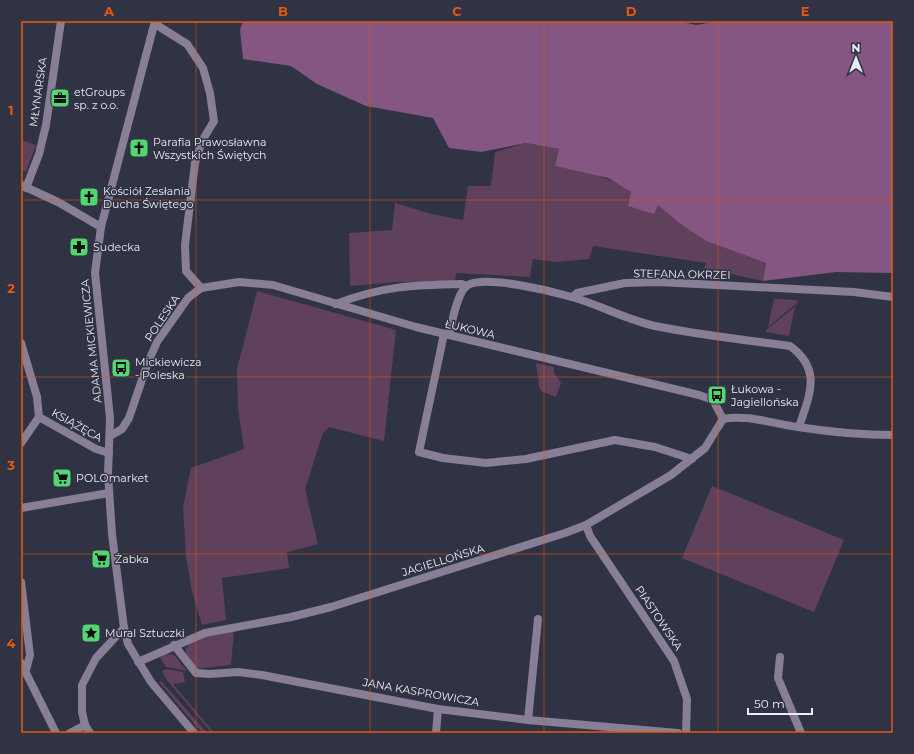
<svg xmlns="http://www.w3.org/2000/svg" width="914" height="754" viewBox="0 0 914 754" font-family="Montserrat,sans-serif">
<rect width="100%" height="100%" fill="#303343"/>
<!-- green -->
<g fill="#5f415c">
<path d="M21,140l15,5 -10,27 -5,-3z"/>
<path d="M526,143l33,6 -4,17c27,6 55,9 76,27l-3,13 30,-1 21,18 27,18 60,22 -3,18 -59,-13 2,-5 -113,-17 -4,13 -33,3 -23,-3 -3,18 -74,-4 -1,8 -58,1 -47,4 -1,-53 43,-3 3,-27 37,11 31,6 5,-34h23l4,-34z"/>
<path d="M257,291l139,39 -12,111 -55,-14 -6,6 -18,56 13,55 -31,8 2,16 -67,10 4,42 -24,5 -10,-34 -6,-34 -3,-50 8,-39 53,-19 -6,-41 -1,-39z"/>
<path d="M774,299l22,1 2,2 -30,25z"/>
<path d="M803,300l-8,6 -6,30 -23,-4v-2z"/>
<path d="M536,363l18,4v6l7,10 -5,14 -15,-6 -2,-5z"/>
<path d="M712,486l132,54 -30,72 -132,-54z"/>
<path d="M234,631l-3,34 -35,4c-3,-5 -9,-11 -10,-16 -3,-15 37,-20 48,-22z"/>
<path d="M166,654l8,1 13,16 -21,-4 -6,-10z"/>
<path d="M166,669l17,3 2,10 -12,2 41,49h-2l-46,-54 -4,-8z"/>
<path d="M161,681l2,2 44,50h-5l-43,-51z"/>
</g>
<!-- forest -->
<path fill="#865682" d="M243,21h435l18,4 23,-4h174v252l-57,-1 -73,9 3,-18 -60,-22 -27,-18 -21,-18 -4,9 -26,-8 3,-14 -23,-14 -53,-12 4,-17 -33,-6 -45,9 -32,-4 -16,-30 -67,-12 -49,-22 -26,-18 -48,-7 -3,-29z"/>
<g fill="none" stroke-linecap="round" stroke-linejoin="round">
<!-- minor -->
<g stroke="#887e97" stroke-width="8">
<path d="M155,24l32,20 16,24 7,25 4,28 -12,20 -7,22 -10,82 1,26 15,17"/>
<path d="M21,185l37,17 43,25"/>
<path d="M26,188l13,-34 7,-29 15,-104"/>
<path d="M572,297l5,-4 48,-10 34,-1 195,10 39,5"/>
<path d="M336,304c46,-18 77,-19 126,-20l4,2"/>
<path d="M444,334l-25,118 24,6 43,5 40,-4 89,-19 40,7 37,12"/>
<path d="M449,335c3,-12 8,-44 19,-50 18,-10 83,6 104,12 28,8 55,23 83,29 45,9 90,14 135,20 33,24 19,50 9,81"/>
<path d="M21,343l16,54 2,20 57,32 13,4"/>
<path d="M723,419c24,-5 51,5 75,8 32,5 63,8 95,8"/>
<path d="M110,436l12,-7 7,-11 18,-53 10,-23 31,-44 13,-10 38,-6 34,3 143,42 283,68 14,5 10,19"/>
<path d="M21,443l18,-26"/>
<path d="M21,508l88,-15"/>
<path d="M586,525l4,11 84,125 13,38 -1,34"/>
<path d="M21,582l9,73 -4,15"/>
<path d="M174,645l22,28 14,1 28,-2 24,3 176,34 90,11 150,13"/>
<path d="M780,657l-2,21 23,55"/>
<path d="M138,662l67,-29 86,-16 40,-10 234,-74 21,-8 85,-50 34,-27 18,-29"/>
<path d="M21,663l35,70"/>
<path d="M528,720l10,-101"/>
<path d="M70,733l15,-8"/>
<path d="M90,733l-5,-8 -3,-13v-27l14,-27 28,-30"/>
<path d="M436,733l2,-24"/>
</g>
<!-- tertiary -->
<path stroke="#887e97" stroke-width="8" d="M155,21l-54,206 -6,46 15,145 -2,56 4,60 12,94 4,16 23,38 43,51"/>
</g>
<!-- grid -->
<path fill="none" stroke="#e8590c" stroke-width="1" stroke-opacity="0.55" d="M196,21v712M370,21v712M544,21v712M718,21v712M21,200h872M21,377h872M21,554h872"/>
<!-- icons -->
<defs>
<g id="office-square" transform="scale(1)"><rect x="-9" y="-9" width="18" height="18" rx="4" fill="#52d673" stroke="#303343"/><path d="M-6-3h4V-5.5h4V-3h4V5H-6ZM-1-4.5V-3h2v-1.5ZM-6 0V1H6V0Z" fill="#111"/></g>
<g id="church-square" transform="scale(1)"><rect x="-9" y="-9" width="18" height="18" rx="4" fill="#52d673" stroke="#303343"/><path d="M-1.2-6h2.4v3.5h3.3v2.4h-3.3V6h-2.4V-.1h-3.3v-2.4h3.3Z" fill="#111"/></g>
<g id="pharmacy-square" transform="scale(1)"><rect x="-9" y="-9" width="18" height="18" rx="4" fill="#52d673" stroke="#303343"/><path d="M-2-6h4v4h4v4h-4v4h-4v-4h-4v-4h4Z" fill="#111"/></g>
<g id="bus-square" transform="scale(1)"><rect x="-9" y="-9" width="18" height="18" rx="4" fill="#52d673" stroke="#303343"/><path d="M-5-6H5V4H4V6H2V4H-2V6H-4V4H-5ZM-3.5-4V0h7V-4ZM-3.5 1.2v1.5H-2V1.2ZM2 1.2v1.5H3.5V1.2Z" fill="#111"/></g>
<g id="supermarket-square" transform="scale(1)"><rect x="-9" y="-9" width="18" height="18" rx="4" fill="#52d673" stroke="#303343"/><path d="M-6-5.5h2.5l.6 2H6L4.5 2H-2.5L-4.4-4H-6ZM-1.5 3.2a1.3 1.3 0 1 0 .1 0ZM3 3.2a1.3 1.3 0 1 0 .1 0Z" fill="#111"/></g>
<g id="sight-square" transform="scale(1)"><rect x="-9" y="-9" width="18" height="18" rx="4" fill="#52d673" stroke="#303343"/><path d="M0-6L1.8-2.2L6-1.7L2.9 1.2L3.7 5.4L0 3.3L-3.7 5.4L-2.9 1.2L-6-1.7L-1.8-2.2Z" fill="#111"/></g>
</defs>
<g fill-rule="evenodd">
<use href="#office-square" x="60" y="98"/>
<use href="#church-square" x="139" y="148"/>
<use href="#church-square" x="89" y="197"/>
<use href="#pharmacy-square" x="79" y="247"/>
<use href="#bus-square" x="121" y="368"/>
<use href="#bus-square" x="717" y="395"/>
<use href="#supermarket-square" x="62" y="478"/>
<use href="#supermarket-square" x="101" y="559"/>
<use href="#sight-square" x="91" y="633"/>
</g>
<g text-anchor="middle" stroke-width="3" stroke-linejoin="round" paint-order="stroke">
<!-- street labels -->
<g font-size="11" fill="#e9ebf5" stroke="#303343">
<text transform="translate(38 92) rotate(-82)" y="4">MŁYNARSKA</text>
<text transform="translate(682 274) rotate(1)" y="4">STEFANA OKRZEI</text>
<text transform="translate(162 318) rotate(-56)" y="4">POLESKA</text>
<text transform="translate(470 329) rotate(13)" y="4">ŁUKOWA</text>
<text transform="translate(91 341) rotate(-96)" y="4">ADAMA MICKIEWICZA</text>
<text transform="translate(77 425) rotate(29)" y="4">KSIĄŻĘCA</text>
<text transform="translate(443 560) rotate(-17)" y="4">JAGIELLOŃSKA</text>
<text transform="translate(659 618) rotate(56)" y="4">PIASTOWSKA</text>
<text transform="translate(421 692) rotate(10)" y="4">JANA KASPROWICZA</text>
</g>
<!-- poi labels -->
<g font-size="11" fill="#e9ebf5" stroke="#303343" text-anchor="start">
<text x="74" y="96">etGroups<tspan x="74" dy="13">sp. z o.o.</tspan></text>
<text x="153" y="146">Parafia Prawosławna<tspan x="153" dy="13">Wszystkich Świętych</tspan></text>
<text x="103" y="195">Kościół Zesłania<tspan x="103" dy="13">Ducha Świętego</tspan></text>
<text x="93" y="251">Sudecka</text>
<text x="135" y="366">Mickiewicza<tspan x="135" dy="13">- Poleska</tspan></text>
<text x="731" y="393">Łukowa -<tspan x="731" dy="13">Jagiellońska</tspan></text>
<text x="76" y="482">POLOmarket</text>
<text x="115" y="563">Żabka</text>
<text x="105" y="637">Mural Sztuczki</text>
</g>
</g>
<!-- border -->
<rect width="914" height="754" fill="none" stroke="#303343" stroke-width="44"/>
<!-- north arrow -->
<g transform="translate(856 58)" stroke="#303343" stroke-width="3" paint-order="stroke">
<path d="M0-3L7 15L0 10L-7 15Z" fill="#e9ebf5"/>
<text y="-6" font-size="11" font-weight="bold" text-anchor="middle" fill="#e9ebf5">N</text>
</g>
<!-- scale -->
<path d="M748 708v6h64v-6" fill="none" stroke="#e9ebf5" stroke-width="2"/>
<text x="754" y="708" font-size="12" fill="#e9ebf5" stroke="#303343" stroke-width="3" paint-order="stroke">50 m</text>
<rect x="22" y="22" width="870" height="710" fill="none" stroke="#e8590c" stroke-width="1.5"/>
<g font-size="13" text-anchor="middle" font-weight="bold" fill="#e8590c">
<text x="109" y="16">A</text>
<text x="283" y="16">B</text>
<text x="457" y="16">C</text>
<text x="631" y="16">D</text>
<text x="805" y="16">E</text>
<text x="11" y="115">1</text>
<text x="11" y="293">2</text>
<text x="11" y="470">3</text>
<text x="11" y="648">4</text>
</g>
</svg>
